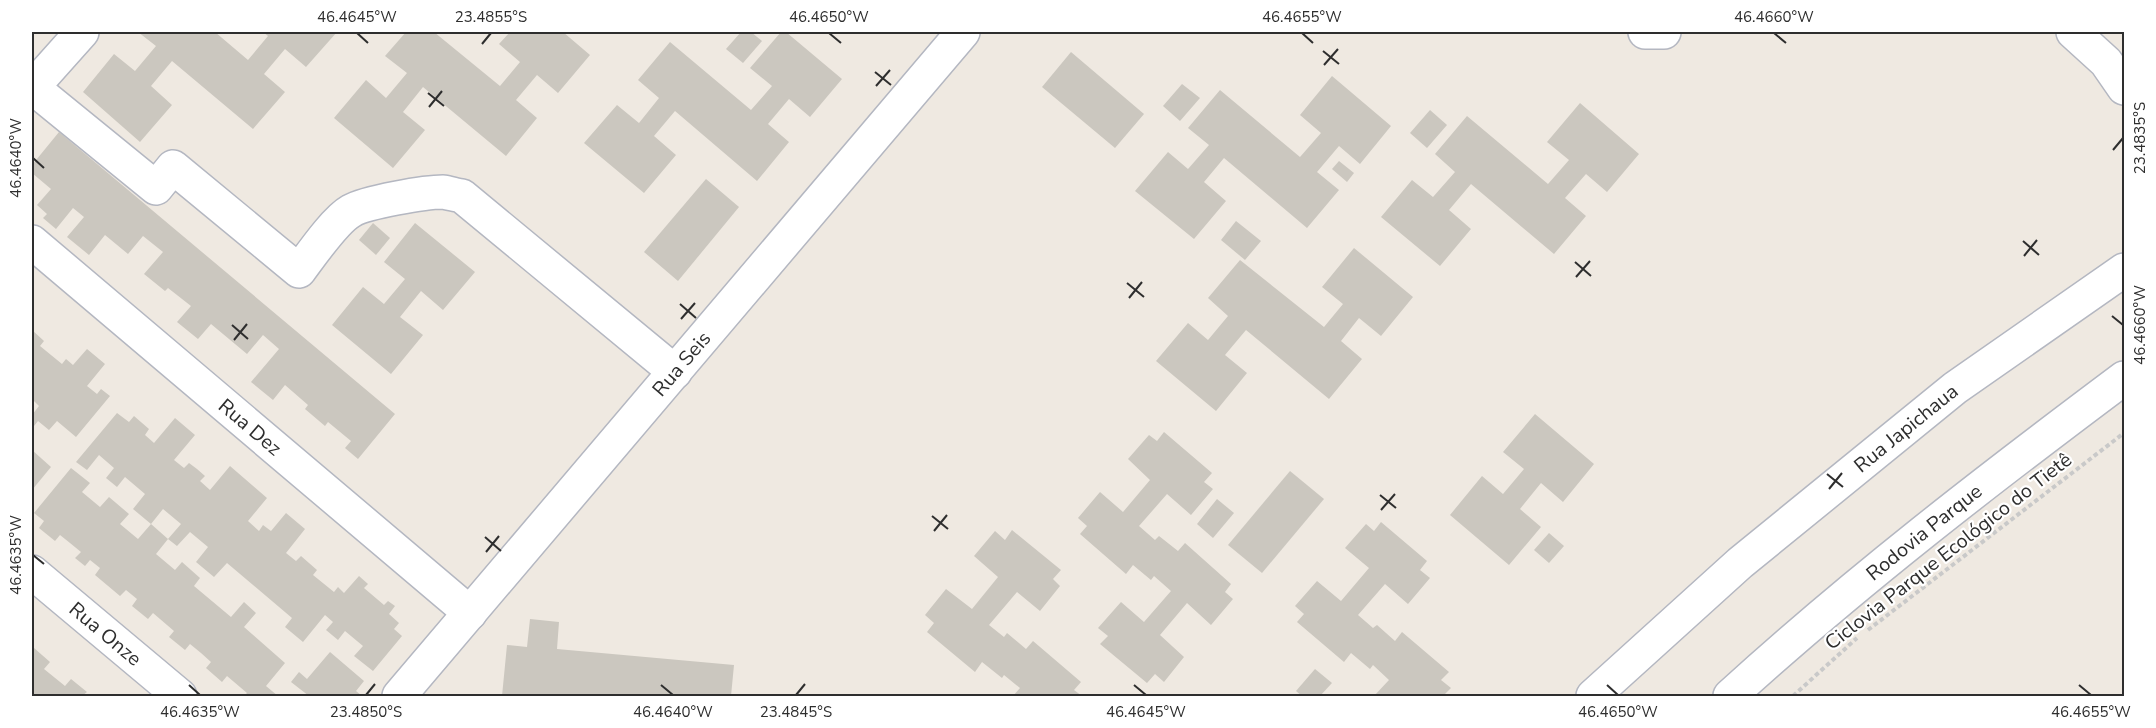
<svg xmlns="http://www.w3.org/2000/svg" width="2156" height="728" viewBox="0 0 2156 728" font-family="'Nunito Sans',sans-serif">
<rect width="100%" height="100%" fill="#efe9e1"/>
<!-- building -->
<g fill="#cbc7bf">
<path d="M138,32h77l33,28 20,-24 -5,-4h74l-31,35 -21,-18 -21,25 21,18 -32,37 -81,-68 -21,25 21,19 -32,37 -57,-50 31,-38 21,17 21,-25z"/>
<path d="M406,32h28l66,54 20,-24 -21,-18 11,-12h53l27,23 -32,38 -21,-18 -21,25 21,18 -31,38 -83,-69 -20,25 22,18 -32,38 -59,-50 32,-38 20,18 21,-25 -22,-17z"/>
<path d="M741,32h10l11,9 -19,22 -17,-14z"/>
<path d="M781,32h5l56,47 -32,38 -21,-18 -21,25 21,18 -32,39 -82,-70 -21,25 22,19 -32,38 -60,-50 33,-38 22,18 20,-25 -21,-18 32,-38 81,68 21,-24 -22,-18z"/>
<path d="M1071,52l73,62 -29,34 -73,-61z"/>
<path d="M1332,76l59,50 -31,38 -21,-18 -22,26 22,18 -32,38 -83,-70 -20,24 22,19 -32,38 -59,-48 33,-39 20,17 21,-24 -21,-17 32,-38 80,67 21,-24 -21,-18z"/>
<path d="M1182,84l18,14 -20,23 -17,-15z"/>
<path d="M1580,103l59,51 -32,38 -21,-18 -21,24 21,18 -32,38 -83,-70 -22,26 22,19 -31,37 -59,-49 31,-37 21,17 22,-25 -20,-18 32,-38 81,68 21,-24 -22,-18z"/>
<path d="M1430,110l17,15 -20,23 -17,-15z"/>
<path d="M59,132l336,282 -37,45 -13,-11 6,-7 -23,-19 -3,4 -20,-17 3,-4 -23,-20 -12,15 -22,-18 28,-33 -16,-14 -16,19 -36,-30 -13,15 -21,-17 14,-16 -23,-18 -3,3 -21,-17 19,-22 -20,-16 -15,18 -23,-19 -16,20 -22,-18 17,-20 -11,-9 -17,21 -13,-11 4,-4 -10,-9 14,-16 -19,-16v-8z"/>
<path d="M1339,161l15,12 -7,9 -15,-13z"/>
<path d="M706,179l33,28 -61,74 -34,-29z"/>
<path d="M1236,221l25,20 -16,19 -24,-20z"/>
<path d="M373,223l17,15 -14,17 -17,-15z"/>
<path d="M415,223l60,49 -32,38 -22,-19 -21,26 23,18 -32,39 -59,-49 31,-38 21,17 21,-25 -21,-17z"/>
<path d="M1354,248l59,49 -32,39 -22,-18 -18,23 21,18 -33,40 -83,-69 -21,25 22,18 -31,38 -60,-50 32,-38 20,17 20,-24 -20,-18 32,-38 84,67 19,-23 -21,-17z"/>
<path d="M32,330l12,11 -4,5 22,18 4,-5 7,6 14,-16 18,15 -18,22 10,8 4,-5 9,7 -34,41 -19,-16 -8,9 -11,-9 -4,5 -2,-2v-9l7,-9 -7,-7z"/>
<path d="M117,413l12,9 5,-6 15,13 -4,6 9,8 21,-25 20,17 -21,25 10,8 5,-5 8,6 8,7 -5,5 10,9 20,-24 37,32 -19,23 11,10 4,-6 8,6 15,-18 19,16 -19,24 10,8 5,-5 16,14 -4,5 21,17 4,-5 6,6 15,-17 9,8 -4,4 20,17 4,-4 7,5 -6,8 10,9 -5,6 8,7 -29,35 -19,-15 9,-10 -18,-15 -7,9 -12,-10 7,-8 -8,-7 -22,27 -18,-15 7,-9 -65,-55 -13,14 -18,-15 12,-15 -18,-15 -13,14 -9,-7 13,-15 -18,-15 -12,15 -18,-15 12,-15 -20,-17 -8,10 -11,-9 8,-10 -15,-13 -12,15 -11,-8z"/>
<path d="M1535,414l59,50 -31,38 -22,-19 -21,26 21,18 -32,38 -59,-50 32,-39 21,18 21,-25 -21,-17z"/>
<path d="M1164,432l48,41 -8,9 9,7 -22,26 -24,-21 -28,32 16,14 4,-4 19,15 7,-8 46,41 -6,8 8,7 -22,26 -24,-22 -27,32 24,22 -20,25 -9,-8 -8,9 -47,-39 8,-8 -10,-8 23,-26 23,20 27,-31 -17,-15 -3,4 -18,-15 -7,9 -46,-40 7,-8 -9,-8 22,-26 23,20 27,-32 -22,-21 21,-24 8,6z"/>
<path d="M32,450l19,17 -19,23z"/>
<path d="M71,468l19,15 -8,9 18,15 9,-10 20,17 -9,10 18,15 13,-15 17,15 -12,15 19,16 7,-8 18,16 -6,8 37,31 13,-15 12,11 -12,14 41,36 -19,23 12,10h-34l3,-3 -20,-17 -5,6 -16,-14 5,-6 -10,-9 -11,-9 -5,6 -16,-13 5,-6 -21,-18 -5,6 -16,-13 5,-7 -11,-9 -6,6 -25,-21 5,-7 -10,-8 -5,6 -10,-8 6,-6 -11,-9 -10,-8 -5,6 -16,-13 5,-7 -10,-8z"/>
<path d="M1290,471l34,28 -62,74 -34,-28z"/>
<path d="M1217,499l17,14 -21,25 -16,-14z"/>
<path d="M1381,522l46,39 -7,9 10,8 -22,26 -23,-20 -27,31 15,13 4,-3 18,16 7,-9 47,40 -8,8 10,8 -8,8h-34l-3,-2 -3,2h-29l15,-16 -16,-15 -3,4 -19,-16 -7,9 -47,-40 7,-8 -9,-8 22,-25 24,20 28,-33 -24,-20 21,-24 8,7z"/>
<path d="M1012,530l49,40 -8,9 7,7 -20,25 -23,-19 -28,33 15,12 3,-4 19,16 7,-8 48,41 -7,8 8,6h-69l7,-8 -16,-13 -2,3 -20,-16 -7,10 -48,-40 7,-9 -9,-8 21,-26 26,20 26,-32 -24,-21 21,-25 10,9z"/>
<path d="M1549,533l15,13 -15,17 -15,-13z"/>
<path d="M530,619l29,3 -2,27 177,16 -3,31h-229l5,-51 20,2z"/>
<path d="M34,648l16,14 -6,7 21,17 6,-7 16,13 -5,4h-50v-44z"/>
<path d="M330,652l34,29 -8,10 6,5h-53l-18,-14 8,-10 8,7z"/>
<path d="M1315,669l17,14 -12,13h-18l-6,-5z"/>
</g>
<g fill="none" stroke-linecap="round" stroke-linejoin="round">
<!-- minor casing -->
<g stroke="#b4b7c1" stroke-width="36">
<g id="minor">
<path d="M1645,32h19"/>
<path d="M2073,32l33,30 18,26"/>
<path d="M32,87l124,101 17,-21 126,104c12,-16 36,-51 52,-60 15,-9 75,-19 92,-19 6,1 13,3 19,4l213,176"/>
<path d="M32,88l50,-56"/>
<path id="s1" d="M32,242l438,371"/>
<path id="s2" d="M32,572l148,124"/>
<path id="s3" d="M399,696l564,-664"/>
<path id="s4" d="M1593,696l147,-133 215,-175 169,-118"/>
<path id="s5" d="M1730,696c125,-114 259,-217 394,-318"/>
</g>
</g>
<!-- path -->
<g stroke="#c9c9c9" stroke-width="4" stroke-dasharray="4.5 3" stroke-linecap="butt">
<path d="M1868,630l256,-197"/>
<path d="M1793,696l64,-58"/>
</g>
<!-- minor -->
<use href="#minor" stroke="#fff" stroke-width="33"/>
</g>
<!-- ticks -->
<path fill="none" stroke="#2e2e2e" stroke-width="2" d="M357,33l11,10M829,33l12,10M1302,33l11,10M1774,33l12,10M482,44l9,-11M1323,51l16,13M1324,65l14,-16M875,72l16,13M876,86l14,-16M428,93l16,13M429,107l13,-16M2113,150l10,-12M33,158l11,10M2023,241l16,14M2024,256l13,-16M1575,262l16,14M1576,277l14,-16M1127,283l17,14M1129,298l13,-16M680,304l16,14M2112,316l11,9M681,319l14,-16M232,325l16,14M234,340l13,-16M1827,474l16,13M1829,489l13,-16M1380,495l16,13M1381,510l14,-16M932,516l16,13M934,531l13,-16M485,537l16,14M486,552l13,-16M33,555l11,9M189,685l11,10M661,685l12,10M1134,685l12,10M1607,685l11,10M2079,685l12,10M366,695l9,-11M796,695l9,-11"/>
<g text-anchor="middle" stroke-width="4.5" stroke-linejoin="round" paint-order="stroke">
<!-- street labels -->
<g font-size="20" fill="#2e2e2e" stroke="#fff">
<text dy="7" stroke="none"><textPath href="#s3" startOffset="436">Rua Seis</textPath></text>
<text dy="7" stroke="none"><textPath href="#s1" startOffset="286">Rua Dez</textPath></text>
<text dy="7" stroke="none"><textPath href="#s4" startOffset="412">Rua Japichaua</textPath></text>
<text dy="7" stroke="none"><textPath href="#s5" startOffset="254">Rodovia Parque</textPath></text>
<text transform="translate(1948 551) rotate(-38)" y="7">Ciclovia Parque Ecológico do Tietê</text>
<text dy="7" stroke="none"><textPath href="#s2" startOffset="96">Rua Onze</textPath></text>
</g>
</g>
<!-- border -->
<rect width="2156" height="728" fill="none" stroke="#ffffff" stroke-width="66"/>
<rect x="33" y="33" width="2090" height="662" fill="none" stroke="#2e2e2e" stroke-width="2"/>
<g font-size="15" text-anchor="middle" fill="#2e2e2e">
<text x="357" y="22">46.4645°W</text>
<text x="491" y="22">23.4855°S</text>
<text x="829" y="22">46.4650°W</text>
<text x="1302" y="22">46.4655°W</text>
<text x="1774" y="22">46.4660°W</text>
<text transform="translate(2140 138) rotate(-90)" y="5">23.4835°S</text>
<text transform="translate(16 158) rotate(-90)" y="5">46.4640°W</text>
<text transform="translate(2140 325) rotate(-90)" y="5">46.4660°W</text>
<text transform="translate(16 555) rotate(-90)" y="5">46.4635°W</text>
<text x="200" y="717">46.4635°W</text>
<text x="366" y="717">23.4850°S</text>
<text x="673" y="717">46.4640°W</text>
<text x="796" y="717">23.4845°S</text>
<text x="1146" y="717">46.4645°W</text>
<text x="1618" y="717">46.4650°W</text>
<text x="2091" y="717">46.4655°W</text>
</g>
</svg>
